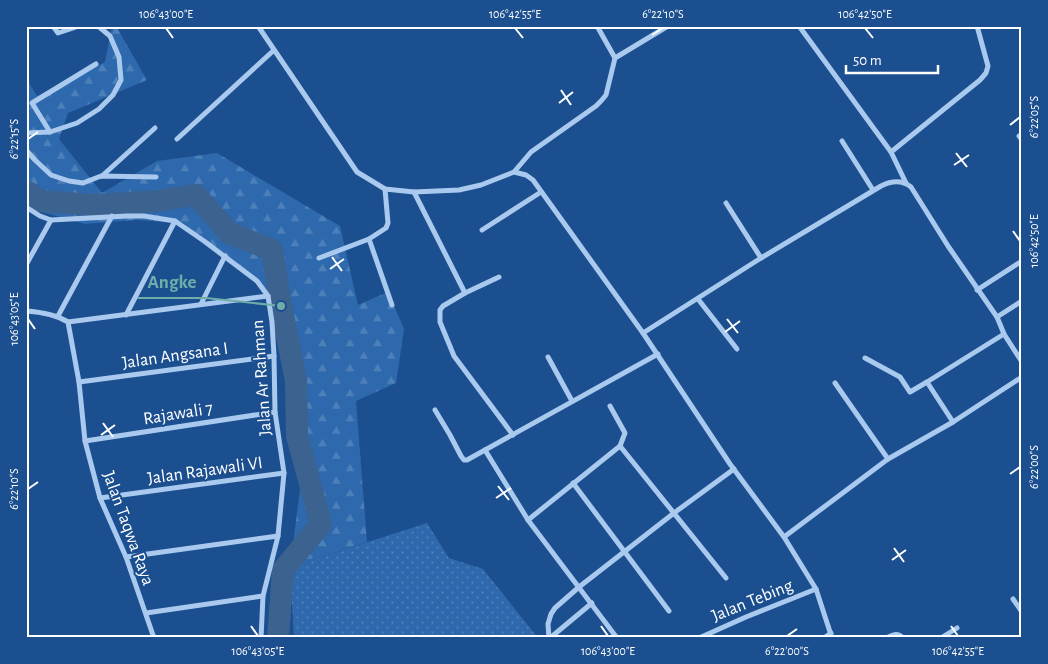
<svg xmlns="http://www.w3.org/2000/svg" width="1048" height="664" viewBox="0 0 1048 664" font-family="'Alegreya Sans',sans-serif">
<defs>
<pattern id="grass-dots" width="8" height="8" patternUnits="userSpaceOnUse" patternTransform="scale(1.25)"><rect width="8" height="8" fill="#2e69ad"/><path d="M2 2h.1M6 6h.1" fill="none" stroke="#4d80b9" stroke-width="1.8" stroke-linecap="round"/></pattern>
<pattern id="forest-firs" width="22" height="20" patternUnits="userSpaceOnUse" patternTransform="scale(1.25)"><rect width="22" height="20" fill="#2e69ad"/><path d="M5 1l3.5 6h-7zM16 11l3.5 6h-7z" fill="#4d80b9"/></pattern>
</defs>
<rect width="100%" height="100%" fill="#1b4f8f"/>
<!-- grass -->
<path fill="url(#grass-dots)" d="M427,523l22,35 34,11 55,69h-244l-4,-71z"/>
<!-- forest -->
<path fill="url(#forest-firs)" d="M112,26h4l31,54 -79,33 -9,26 43,54 55,-32 60,-8 123,73 18,79 30,-13 16,37 -8,54 -40,18 11,141 -77,25 11,-85 -15,-172 -28,-27 -75,-60 -48,-3 -50,4 -43,-12 -16,-9v-125l11,18 68,-34z"/>
<g fill="none" stroke-linecap="round" stroke-linejoin="round">
<!-- river -->
<path stroke="#3c6290" stroke-width="22" d="M26,191l14,10 55,4 62,-4 39,-6 33,38 43,17 9,56 15,75 1,55 24,88 -38,46 -5,68"/>
<!-- minor -->
<g stroke="#a9c9ee" stroke-width="5">
<path d="M53,26l5,7 21,-7"/>
<path d="M258,26l99,146 28,17 29,3 45,-2 22,-5 33,-13 12,3 7,5 110,153 118,-75 120,-72c10,-5 20,-7 30,1l37,59 49,71 25,-16"/>
<path d="M799,26l92,126 15,31"/>
<path d="M615,58l53,-32"/>
<path d="M50,132l-18,-29 64,-39"/>
<path d="M26,133l24,-1 27,-9 22,-14 14,-14 8,-15 -2,-23 -9,-21 -12,-10"/>
<path d="M1019,136l3,4"/>
<path d="M177,139l96,-88"/>
<path d="M842,141l31,49"/>
<path d="M26,150l9,10 16,15 18,6 14,2 18,-7 55,1"/>
<path d="M891,152l89,-72 6,-7 2,-7 -11,-40"/>
<path d="M514,172l17,-20 65,-46 5,-5 5,-6 9,-37 -18,-32"/>
<path d="M102,176l53,-48"/>
<path d="M414,192l51,101 -22,13 -3,4v12l14,34 59,79"/>
<path d="M726,203l35,55"/>
<path d="M26,207l14,9 11,4 76,-4h17l31,5 29,20 53,40 11,15 4,26 2,34 1,56 9,61 -6,63 -15,60 -2,42"/>
<path d="M482,230l59,-38"/>
<path d="M369,239l23,66"/>
<path d="M319,258l50,-19 17,-11 2,-5 -3,-34"/>
<path d="M26,265l25,-45"/>
<path d="M977,290l45,-29"/>
<path d="M465,293l34,-16"/>
<path d="M698,299l39,50"/>
<path d="M201,304l24,-48"/>
<path d="M26,311c15,1 29,3 42,11l11,60 6,59 15,57 26,59 28,81"/>
<path d="M126,315l49,-94"/>
<path d="M58,316l54,-100"/>
<path d="M997,317l7,17 18,28"/>
<path d="M68,322l200,-26"/>
<path d="M643,333l87,131 54,73 32,52 16,49"/>
<path d="M548,357l24,44"/>
<path d="M865,358l35,19 10,15 17,-10 26,40"/>
<path d="M79,382l195,-26"/>
<path d="M927,382l77,-48"/>
<path d="M835,383l53,76"/>
<path d="M610,406l15,27 -5,13 106,132"/>
<path d="M435,410l15,25 11,21 3,4h3l191,-106"/>
<path d="M85,441l190,-29"/>
<path d="M485,450l43,70 89,118"/>
<path d="M573,483l96,128"/>
<path d="M100,498l184,-25"/>
<path d="M528,520l92,-74"/>
<path d="M784,537l104,-78 65,-37 69,-45"/>
<path d="M126,557l152,-21"/>
<path d="M1013,599l9,13"/>
<path d="M146,613l117,-17"/>
<path d="M549,638l-1,-14 3,-10 4,-6 24,-21 95,-74 60,-44"/>
<path d="M550,638l42,-35"/>
<path d="M699,638l47,-21 70,-28"/>
<path d="M824,638l7,-5"/>
<path d="M886,638c7,-3 11,-6 17,0"/>
<path d="M941,638l16,-10"/>
</g>
</g>
<!-- ticks -->
<path fill="none" stroke="#fff" stroke-width="2" d="M166,28l7,10M515,28l8,10M865,28l8,10M652,35l11,-7M561,90l10,15M559,103l14,-11M1010,125l10,-8M28,139l10,-7M956,153l11,14M954,165l15,-10M1013,231l7,10M332,257l10,14M330,269l14,-10M28,319l7,10M727,319l11,14M725,332l15,-11M103,423l10,14M101,435l14,-10M1010,474l10,-7M498,486l11,14M28,489l10,-7M496,498l15,-10M894,548l10,14M892,560l14,-10M251,626l7,10M601,626l7,10M951,626l7,10M787,636l10,-7"/>
<g text-anchor="middle" stroke-width="4" stroke-linejoin="round" paint-order="stroke">
<!-- street labels -->
<g font-size="18" fill="#fff" stroke="#1b4f8f">
<text transform="translate(175 355) rotate(-8)" y="6">Jalan Angsana I</text>
<text transform="translate(261 378) rotate(-94)" y="6">Jalan Ar Rahman</text>
<text transform="translate(178 413) rotate(-9)" y="6">Rajawali 7</text>
<text transform="translate(205 470) rotate(-8)" y="6">Jalan Rajawali VI</text>
<text transform="translate(129 528) rotate(70)" y="6">Jalan Taqwa Raya</text>
<text transform="translate(752 600) rotate(-22)" y="6">Jalan Tebing</text>
</g>
</g>
<!-- callouts -->
<path fill="none" stroke="#6fada8" stroke-width="2" d="M281 306L206 298H138"/>
<circle fill="#6fada8" stroke="#1b4f8f" stroke-width="2" cx="281" cy="306" r="5"/>
<g font-size="19" text-anchor="middle" font-weight="bold" fill="#6fada8" stroke="#1b4f8f" stroke-width="4" stroke-linejoin="round" paint-order="stroke">
<text x="172" y="288">Angke</text>
</g>
<!-- border -->
<rect width="1048" height="664" fill="none" stroke="#1b4f8f" stroke-width="55"/>
<!-- scale -->
<path d="M846 65v8h92v-8" fill="none" stroke="#ffffff" stroke-width="2.5"/>
<text x="853" y="65" font-size="15" fill="#ffffff" stroke="#1b4f8f" stroke-width="4" paint-order="stroke">50 m</text>
<rect x="28" y="28" width="992" height="608" fill="none" stroke="#fff" stroke-width="2"/>
<g font-size="12" text-anchor="middle" fill="#fff">
<text x="166" y="18">106°43'00"E</text>
<text x="515" y="18">106°42'55"E</text>
<text x="663" y="18">6°22'10"S</text>
<text x="865" y="18">106°42'50"E</text>
<text transform="translate(1034 117) rotate(-90)" y="4">6°22'05"S</text>
<text transform="translate(14 139) rotate(-90)" y="4">6°22'15"S</text>
<text transform="translate(1034 241) rotate(-90)" y="4">106°42'50"E</text>
<text transform="translate(14 319) rotate(-90)" y="4">106°43'05"E</text>
<text transform="translate(1034 467) rotate(-90)" y="4">6°22'00"S</text>
<text transform="translate(14 489) rotate(-90)" y="4">6°22'10"S</text>
<text x="258" y="655">106°43'05"E</text>
<text x="608" y="655">106°43'00"E</text>
<text x="787" y="655">6°22'00"S</text>
<text x="958" y="655">106°42'55"E</text>
</g>
</svg>
